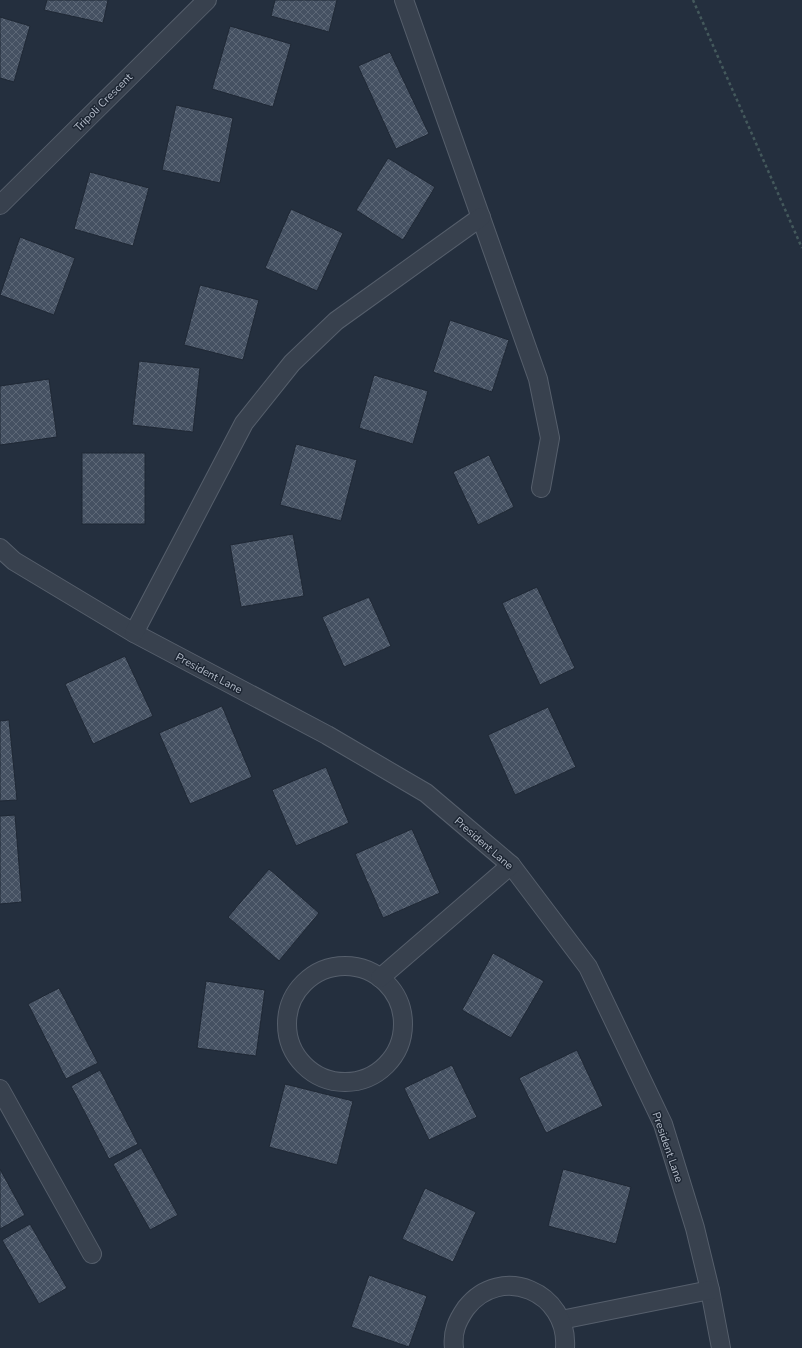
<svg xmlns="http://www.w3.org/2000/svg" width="802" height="1348" viewBox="0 0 802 1348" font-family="'Nunito Sans',sans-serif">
<defs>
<pattern id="building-cross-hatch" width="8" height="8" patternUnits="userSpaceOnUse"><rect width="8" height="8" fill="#455162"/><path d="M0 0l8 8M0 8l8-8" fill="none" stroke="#5d6877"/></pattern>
</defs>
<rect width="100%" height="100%" fill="#242f3e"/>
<!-- building -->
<g fill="url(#building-cross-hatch)" stroke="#1f2835">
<path d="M47,0h61l-5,23 -59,-13z"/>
<path d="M275,0h62l-8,32 -58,-16z"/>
<path d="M0,17l30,9 -16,56 -14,-4z"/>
<path d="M230,26l61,18 -18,63 -61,-18z"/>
<path d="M390,52l39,82 -33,15 -38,-83z"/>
<path d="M176,105l57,13 -13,65 -58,-13z"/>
<path d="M388,158l47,29 -32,53 -47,-30z"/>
<path d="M90,172l59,16 -16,58 -59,-17z"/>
<path d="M291,209l52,24 -26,58 -52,-23z"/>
<path d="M20,237l55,21 -21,57 -54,-20z"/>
<path d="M200,285l59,15 -16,60 -59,-15z"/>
<path d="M450,320l59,20 -17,52 -59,-20z"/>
<path d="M139,361l61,7 -7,64 -61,-7z"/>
<path d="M374,375l54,16 -15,53 -54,-16z"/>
<path d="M49,379l8,58 -57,8v-59z"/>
<path d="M296,444l61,16 -16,61 -61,-16z"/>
<rect x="82" y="453" width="63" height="71"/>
<path d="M489,455l25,52 -36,18 -25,-53z"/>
<path d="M293,534l11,62 -63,11 -11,-62z"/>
<path d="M537,587l38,81 -35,17 -38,-82z"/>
<path d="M369,597l22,49 -47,21 -22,-50z"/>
<path d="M125,656l28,60 -60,28 -28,-60z"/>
<path d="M222,706l30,71 -62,27 -31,-71z"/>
<path d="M548,707l28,60 -61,28 -27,-60z"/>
<path d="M9,720l8,80 -17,1v-80z"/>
<path d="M326,767l23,56 -53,23 -24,-56z"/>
<path d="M15,815l7,87 -22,2v-88z"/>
<path d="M412,829l28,64 -57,25 -28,-64z"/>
<path d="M269,869l50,44 -40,48 -51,-44z"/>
<path d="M493,953l51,28 -33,57 -49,-28z"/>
<path d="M206,981l59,9 -9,66 -59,-8z"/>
<path d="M59,988l39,75 -32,16 -38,-75z"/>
<path d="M577,1050l26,56 -57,27 -27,-55z"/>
<path d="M452,1065l25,52 -48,23 -25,-52z"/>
<path d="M100,1070l38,74 -29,15 -38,-73z"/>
<path d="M285,1084l68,17 -16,64 -68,-18z"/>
<path d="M141,1148l37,67 -28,15 -37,-66z"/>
<path d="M0,1169l25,46 -25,14z"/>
<path d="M563,1169l68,18 -15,57 -68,-18z"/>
<path d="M425,1188l51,24 -23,50 -51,-23z"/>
<path d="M30,1224l37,64 -28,16 -37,-64z"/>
<path d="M369,1275l58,21 -18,51 -58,-20z"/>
</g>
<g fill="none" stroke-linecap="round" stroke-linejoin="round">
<!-- street casing -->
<g stroke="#565f6c" stroke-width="20">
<g id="street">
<path d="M404,0l134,379 12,59 -9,50"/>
<path d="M0,205l207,-205"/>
<path d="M0,548l14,13 120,72 193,102 99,58 85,72 77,102 75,157 32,104 15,62 11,58"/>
<path d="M134,633l110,-210 48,-60 44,-42 145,-104"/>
<circle cx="345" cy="1024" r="58"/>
<path d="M380,978l131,-113"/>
<path d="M0,1089l92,165"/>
<path d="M561,1320l149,-30"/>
<path d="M454,1348c-2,-16 3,-27 12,-40 35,-45 103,-16 99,40"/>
</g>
</g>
<!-- path -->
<path stroke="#44595c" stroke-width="2.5" stroke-dasharray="3 3" stroke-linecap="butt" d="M693,0l109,248"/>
<!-- street -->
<use href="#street" stroke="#38414e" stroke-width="18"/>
</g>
<g text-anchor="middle" stroke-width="3" stroke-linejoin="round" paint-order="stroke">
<!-- street labels -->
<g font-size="11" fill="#b4bcc9" stroke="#1d2633">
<text transform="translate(103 102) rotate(-45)" y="4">Tripoli Crescent</text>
<text transform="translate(209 673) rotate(28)" y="4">President Lane</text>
<text transform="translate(484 843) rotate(41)" y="4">President Lane</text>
<text transform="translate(668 1147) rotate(71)" y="4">President Lane</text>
</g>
</g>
</svg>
